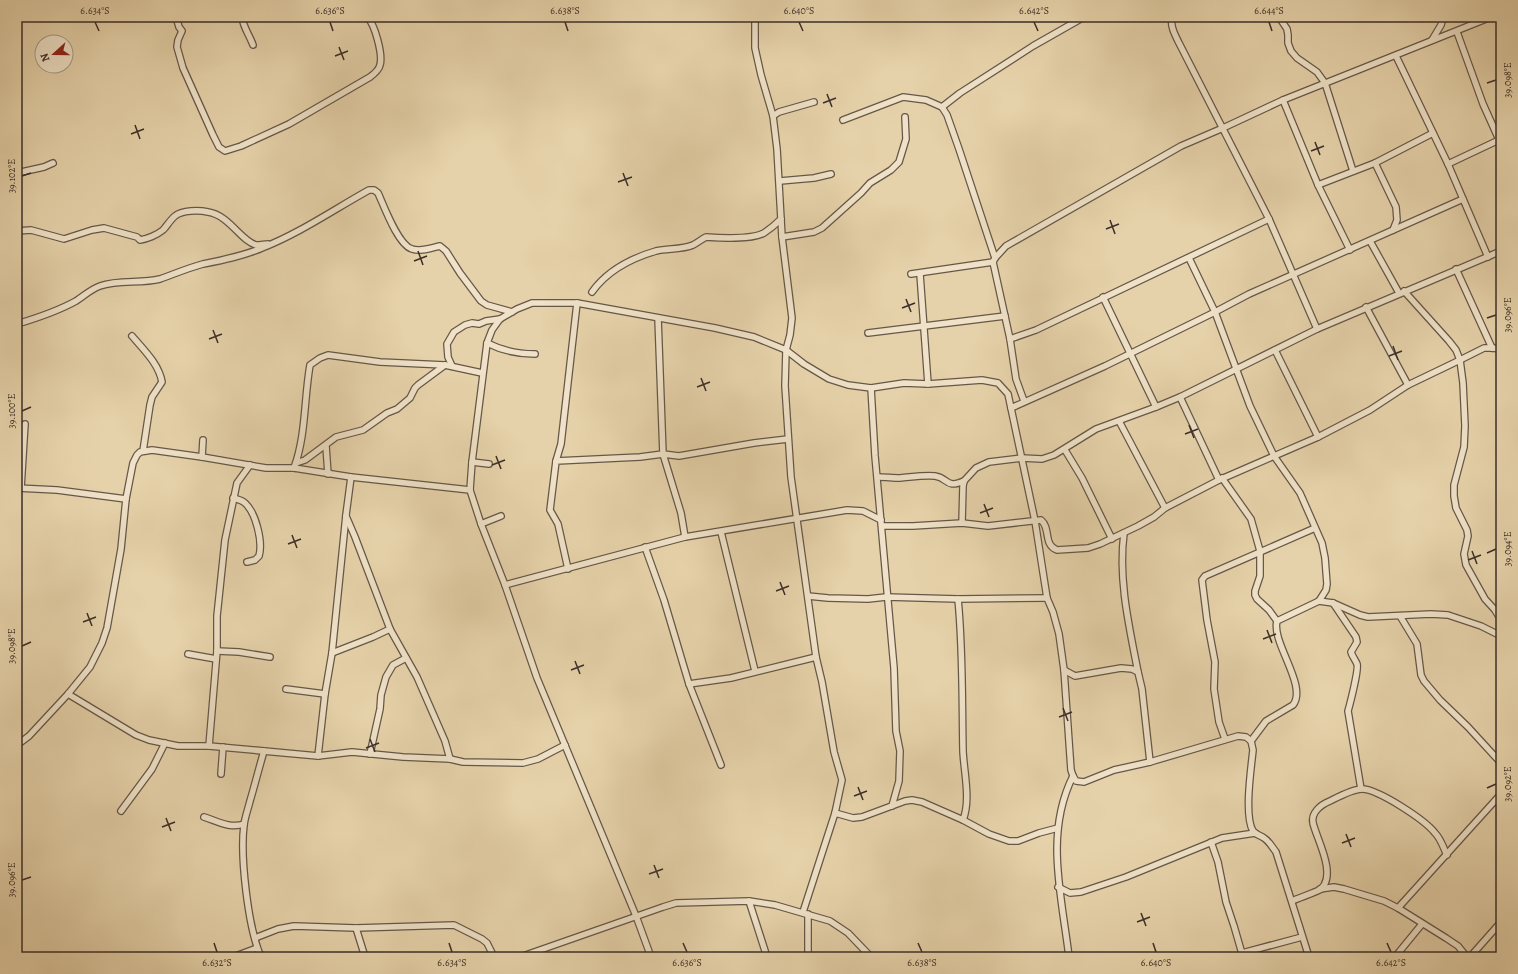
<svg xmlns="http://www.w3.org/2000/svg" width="1518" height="974" viewBox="0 0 1518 974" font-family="Alegreya,serif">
<rect width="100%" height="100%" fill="#e6d2aa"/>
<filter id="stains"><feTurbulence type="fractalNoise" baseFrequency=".005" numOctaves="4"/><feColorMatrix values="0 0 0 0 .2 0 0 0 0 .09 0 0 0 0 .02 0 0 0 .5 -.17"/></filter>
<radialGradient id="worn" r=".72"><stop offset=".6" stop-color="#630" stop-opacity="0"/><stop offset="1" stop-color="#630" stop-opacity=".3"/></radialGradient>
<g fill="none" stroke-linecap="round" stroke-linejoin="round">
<!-- street casing -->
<g stroke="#665748" stroke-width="8">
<g id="street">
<path d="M176,17l3,10 3,4 -4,9 -1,7 6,21 30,67 6,12 6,4 16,-5 48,-22 81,-47c4,-3 9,-7 10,-12 3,-10 -5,-41 -13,-48"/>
<path d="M242,17c1,10 8,19 11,28"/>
<path d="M755,17v31l6,27 12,41 4,33 5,88 10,81 -2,17 -4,15 -1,36 6,91 25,180 6,25 12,70 8,28 -7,33 -32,99"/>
<path d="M1172,17c-2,9 3,18 7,26l90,176 48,110"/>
<path d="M1279,17l8,12 1,6v8l3,8 6,7 20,14 8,11 28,88"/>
<path d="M1457,32l26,72 18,40"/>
<path d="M1432,40l9,-15 2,-8"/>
<path d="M1396,56l52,108 40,93"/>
<path d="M1283,100l35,85 32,65"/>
<path d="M942,107l18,-14 73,-47 51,-29"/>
<path d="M773,116l6,-4 35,-10"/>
<path d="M843,120l60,-23 23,3 16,7 5,8 12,34 36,109"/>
<path d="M1375,163l21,44 1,13 -4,10"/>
<path d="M1448,164l53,-25"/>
<path d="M17,173l27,-6 9,-4"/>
<path d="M780,181l34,-3 17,-4"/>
<path d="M1318,185l57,-22 58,-30"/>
<path d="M17,231l14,-1 33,9 28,-9 12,-2 33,9 3,3c7,-1 17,-5 23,-10 4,-4 7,-10 12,-14 7,-6 24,-6 33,-4 21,3 33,29 48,33 4,0 9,-1 12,-1"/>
<path d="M782,237l32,-5 8,-4 39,-35 9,-10 21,-13 8,-8 7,-23 -1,-22"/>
<path d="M1370,241l29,52"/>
<path d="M1189,258l26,54 35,94 24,50 26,37 22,50 3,15 2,26 -1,6 -7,11 -42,20c-6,21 31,65 16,84l-27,16 -15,20"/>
<path d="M1456,269l36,79"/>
<path d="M911,274l82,-12"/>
<path d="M920,274l8,110"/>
<path d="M1404,291l45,50 7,9 4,10 3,23 2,43 -1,21 -10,38v11l2,12 11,22 1,6 -4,18 2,11 19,34 10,11 6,10"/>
<path d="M592,292c15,-21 40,-34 64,-41 12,-3 25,-1 37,-6 4,-2 9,-6 13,-8 15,1 45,3 58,-4 6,-4 12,-9 17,-14"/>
<path d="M1103,297l53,110"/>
<path d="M1366,307l42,78"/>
<path d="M658,318l5,136 18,59 4,24"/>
<path d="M17,324c20,-6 41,-13 59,-23 8,-5 15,-12 24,-15 19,-7 40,-2 60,-7 14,-5 28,-11 43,-15 20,-4 40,-8 59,-16 38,-15 71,-38 107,-58h5l4,3c6,13 20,52 34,56 9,3 19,-1 28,-3l6,5 14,22 21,28 6,4 25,7"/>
<path d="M868,333l137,-17"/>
<path d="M132,336c11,13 27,28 30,46l-10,15 -2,8 -7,46"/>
<path d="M1010,339l26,-9 233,-111"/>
<path d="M487,343c16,8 30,11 48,11"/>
<path d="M1275,350l43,87"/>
<path d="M452,366l-4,-9 -1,-13 7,-12 11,-7 7,-2 7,1 7,-3 14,-2"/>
<path d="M871,388l4,68 19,212 2,63 4,20 -1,30 -7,25"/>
<path d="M1180,397l39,83"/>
<path d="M1024,401l-8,-22 -6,-40 -17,-77 2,-4 11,-12 175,-100 42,-18 60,-28 208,-83"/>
<path d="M1011,408l94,-42 110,-54 34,-18 214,-95"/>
<path d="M1119,421l46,87"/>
<path d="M326,446l2,28"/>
<path d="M1065,450l17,28 30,61"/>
<path d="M202,457l1,-17"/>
<path d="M556,461l5,-17 16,-141"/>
<path d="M472,462l17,2"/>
<path d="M296,463l9,-3 31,-23 27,-7 24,-17 10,-4 13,-11 5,-10 3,-3 27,-20"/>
<path d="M294,468c12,-32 10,-69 16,-103l10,-7 8,-3 52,7 65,3 37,8"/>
<path d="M878,477c7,0 15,1 22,1 12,-1 23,-3 35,-2 14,2 10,13 29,5"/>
<path d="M1222,478l29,41 9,32v25l-5,15v4l2,4 12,11 8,11"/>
<path d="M17,488l40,2 69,9"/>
<path d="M21,488l4,-64"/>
<path d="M233,498c4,1 9,2 12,5 11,10 18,39 14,53l-4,4 -8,2"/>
<path d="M346,516l9,21 35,92 27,48 28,64 5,18"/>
<path d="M962,523l1,-37 1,-5 12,-13 13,-6 33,-4 20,1 12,-4 42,-26 60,-22 24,-10 137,-68 184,-78"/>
<path d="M481,524l20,-8"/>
<path d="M882,526h31l49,-3 26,3 53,-6c10,8 2,25 16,30l31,-2 12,-4 38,-18 16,-9 11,-9 54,-28 99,-43 52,-27 38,-25 52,-25 24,-12h8l9,1"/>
<path d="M721,532l34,139"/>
<path d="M1124,533c-6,46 5,93 14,139"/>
<path d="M645,547l19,53 25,84 32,81"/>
<path d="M568,569l-10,-45 -8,-14 6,-49 84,-4 23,-3 16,2 75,-13 34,-4"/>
<path d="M505,585l180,-48 162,-27 16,1 18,9"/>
<path d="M808,596l20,2 40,1 18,-2 72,2 89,-1"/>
<path d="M958,599c5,50 4,101 5,152 1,22 8,49 0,69"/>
<path d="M1319,601l14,2 27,12 8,2 63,-3 17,1 33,11 20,10"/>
<path d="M1333,603l23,34 1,5 -6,10c1,4 4,7 6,12 2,5 -7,40 -9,47l13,78"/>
<path d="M1400,616l17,28 4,31 3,6 16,19 28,27 33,36"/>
<path d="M217,651l22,1 31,5"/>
<path d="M332,653l41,-16 17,-8"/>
<path d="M188,654l28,5"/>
<path d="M1064,670l11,6 46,-8 11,1 6,3 4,17 8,73"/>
<path d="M689,684l42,-6 85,-21"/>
<path d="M286,689l39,5"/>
<path d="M68,694l68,41 13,5 29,6h31l109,10 34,-4 51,5 47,2 13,3 60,1 15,-4 27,-14"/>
<path d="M1225,739l-6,-17 -5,-33 1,-27 -8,-42 -5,-40 3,-4 110,-48"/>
<path d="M17,745l12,-9 39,-42 22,-27 12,-24 5,-15 14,-79 5,-50 7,-36 4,-8 3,-3 12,-2 50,7 64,11h28l57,9 119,13"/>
<path d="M209,746l8,-95v-35l8,-76 12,-57 13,-18"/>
<path d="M370,754l10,-45 1,-14 5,-18 7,-12 13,-7"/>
<path d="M318,756l7,-62 7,-41 14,-138 5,-38"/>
<path d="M221,774l2,-27"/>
<path d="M121,811l31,-42 13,-26"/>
<path d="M835,813l18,5 9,-1 43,-16 7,-1 10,2 41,18 26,14 20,7h9l21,-8 19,-5"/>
<path d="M204,817c13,4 26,12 40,7"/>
<path d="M1211,842l7,20 8,40 8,24 9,31"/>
<path d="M1058,887l12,6 11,-1 45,-15 96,-39 33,-5"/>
<path d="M1320,889l14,-2 10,2 40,12 14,7 48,30 12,8 9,11"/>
<path d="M749,901l18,56"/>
<path d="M1292,901c6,-3 25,-9 29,-12 16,-15 -4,-49 -8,-66 -2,-10 7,-18 17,-22 8,-4 23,-12 32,-12 16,0 63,31 73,44 6,6 8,14 12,22"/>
<path d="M1398,908l103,-114"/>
<path d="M808,914v43"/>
<path d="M356,928l9,29"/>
<path d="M255,938l23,-9 16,-3 62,2 98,-3 28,14 5,4 7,14"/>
<path d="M1242,953l60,-16"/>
<path d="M233,957l24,-9"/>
<path d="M261,957c-13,-29 -21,-101 -17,-132 1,-8 4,-16 6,-24 5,-17 9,-33 14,-50"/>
<path d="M520,957l143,-50 13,-4 73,-2 26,4 55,16 18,12 23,24"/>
<path d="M651,957l-15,-41 -99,-238 -32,-93 -24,-61 -11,-34 2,-28 15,-119 5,-13 8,-11 17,-10 15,-6h45l138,25 39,9 32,13 18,14 25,15 19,6 23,3 33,-5 24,1 54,-4 16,3 10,11 27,127 12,77 6,14 6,22 5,36 7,100 2,6 3,5 8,1 30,-12 36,-8 88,-26 8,1 5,4 2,9c-2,19 -9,66 0,81 3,4 7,4 11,7 5,3 8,9 12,14l33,105"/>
<path d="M1069,957c-7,-60 -25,-123 4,-181"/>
<path d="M1395,957l27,-33"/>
<path d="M1470,957l31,-35"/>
</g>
</g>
<!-- street -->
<use href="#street" stroke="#efe2c8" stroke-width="5.5"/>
</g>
<!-- ticks -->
<path fill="none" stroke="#3b2e28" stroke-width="1.5" d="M95,22l4,9M330,22l3,9M565,22l3,9M799,22l4,9M1034,22l4,9M1269,22l3,9M339,47l5,13M335,56l13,-5M1487,83l9,-3M827,94l5,13M823,103l13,-5M135,125l5,14M131,134l13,-5M1315,142l5,13M1311,151l13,-5M623,173l5,13M22,176l9,-3M618,182l14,-5M1110,220l5,14M1106,229l13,-5M418,251l5,14M414,261l13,-5M906,299l5,13M902,308l13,-5M1487,318l9,-3M213,330l5,13M209,339l13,-5M1393,346l5,14M1389,356l13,-5M701,378l5,13M697,387l13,-5M22,411l9,-4M1189,425l5,13M1185,434l13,-5M496,456l5,13M492,465l13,-5M984,504l5,13M980,513l13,-5M292,535l5,13M288,544l13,-5M1472,551l5,13M1487,553l9,-4M1468,560l13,-5M780,582l5,13M776,591l13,-5M87,613l5,13M83,622l13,-5M1267,630l5,13M1263,639l13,-5M22,646l9,-4M575,661l5,13M571,670l13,-5M1063,708l5,13M1059,717l13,-5M370,739l5,13M366,748l13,-5M858,787l5,13M1487,788l9,-4M854,796l13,-5M166,818l5,13M162,827l13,-5M1346,834l5,13M1342,843l13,-5M654,865l5,13M649,874l14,-5M22,880l9,-3M1141,913l5,13M1137,922l13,-5M214,943l3,9M449,943l3,9M683,943l4,9M918,943l4,9M1153,943l3,9M1387,943l4,9"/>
<!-- margin -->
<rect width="1518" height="974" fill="none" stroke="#e6d2aa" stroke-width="44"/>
<!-- north arrow -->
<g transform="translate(54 54) rotate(249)"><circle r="19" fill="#efe2c8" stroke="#a79a88"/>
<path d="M0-3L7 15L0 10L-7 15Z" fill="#8f2418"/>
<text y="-6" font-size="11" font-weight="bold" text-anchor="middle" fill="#3b2e28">N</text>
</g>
<rect x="22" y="22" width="1474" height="930" fill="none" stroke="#3b2e28" stroke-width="1.5"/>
<g font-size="10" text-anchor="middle" fill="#3b2e28">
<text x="95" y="14">6.634°S</text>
<text x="330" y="14">6.636°S</text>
<text x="565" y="14">6.638°S</text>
<text x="799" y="14">6.640°S</text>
<text x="1034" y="14">6.642°S</text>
<text x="1269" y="14">6.644°S</text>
<text transform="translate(1507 80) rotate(-90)" y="4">39.098°E</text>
<text transform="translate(11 176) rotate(-90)" y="4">39.102°E</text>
<text transform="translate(1507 315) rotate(-90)" y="4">39.096°E</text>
<text transform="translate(11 411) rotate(-90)" y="4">39.100°E</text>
<text transform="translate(1507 549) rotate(-90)" y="4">39.094°E</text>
<text transform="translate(11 646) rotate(-90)" y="4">39.098°E</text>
<text transform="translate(1507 784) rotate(-90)" y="4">39.092°E</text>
<text transform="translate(11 880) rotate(-90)" y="4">39.096°E</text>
<text x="217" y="966">6.632°S</text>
<text x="452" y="966">6.634°S</text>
<text x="687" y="966">6.636°S</text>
<text x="922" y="966">6.638°S</text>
<text x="1156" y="966">6.640°S</text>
<text x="1391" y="966">6.642°S</text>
</g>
<rect width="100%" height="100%" filter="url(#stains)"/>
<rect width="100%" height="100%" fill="url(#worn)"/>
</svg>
